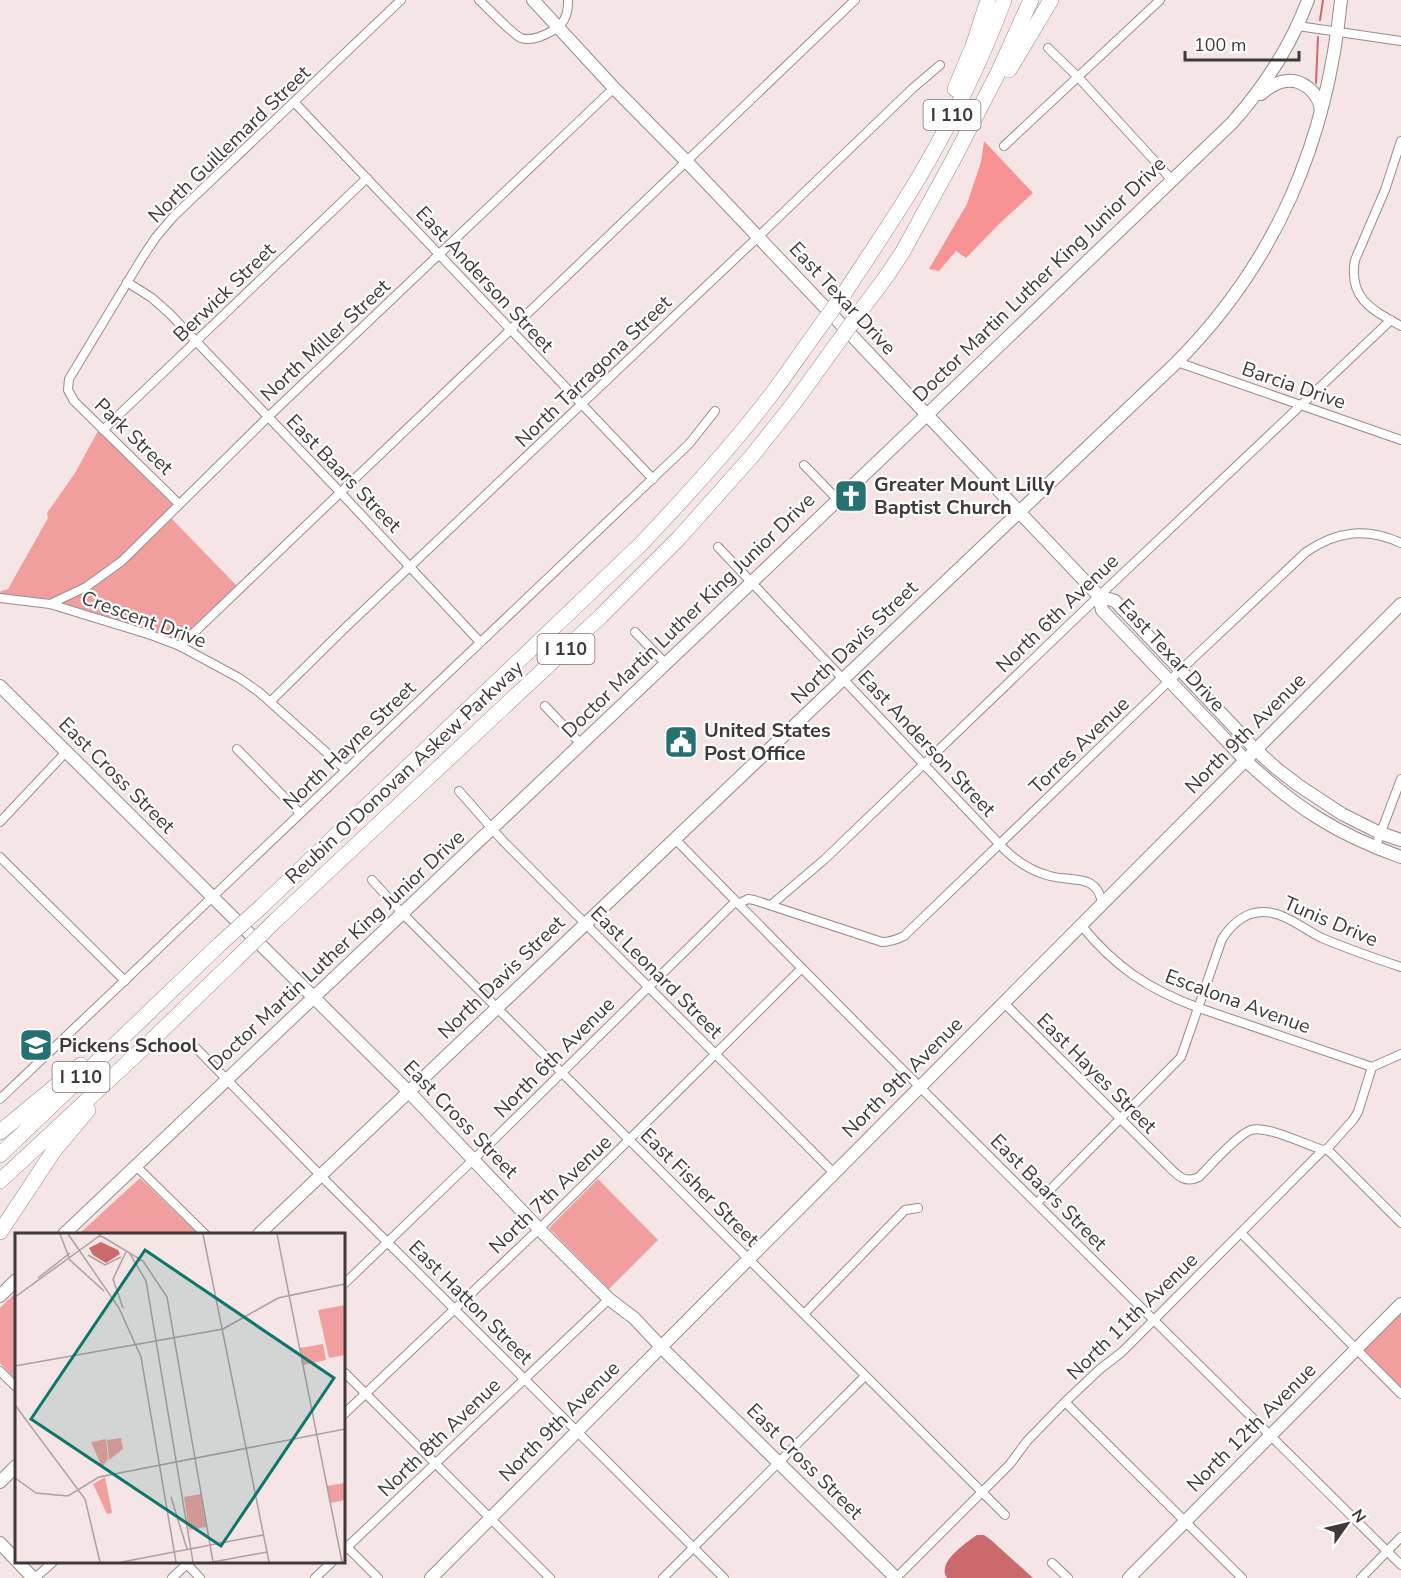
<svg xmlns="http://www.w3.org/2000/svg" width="1401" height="1578" viewBox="0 0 1401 1578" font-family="'Nunito Sans',sans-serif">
<rect width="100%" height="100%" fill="#f5e5e5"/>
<!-- green -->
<g fill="#f19f9e">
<path d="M98,431l75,74 -53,53 -36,26 -18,9 -16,6 -50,-5 1,-3 7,-2 40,-71 -1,-5 28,-40z"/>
<path d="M171,518l66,68 -57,55 -26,-10 -92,-28c44,-18 76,-51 109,-85z"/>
<path d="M140,1178l58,56h-119z"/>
<path d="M598,1179l60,61 -49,49 -60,-61z"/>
<path d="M16,1292v88l-16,-17v-55z"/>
<path d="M1401,1304v90l-45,-45z"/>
</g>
<!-- forest -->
<path fill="#f89293" d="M984,141l49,52 -33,30 -34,35 -10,-7 -17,20 -10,-2 38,-65 14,-42z"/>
<!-- water -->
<path fill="#cb6a6c" d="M977,1535h7l7,5 42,38h-86c-2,-4 -3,-5 -2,-10 1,-11 23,-27 32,-33z"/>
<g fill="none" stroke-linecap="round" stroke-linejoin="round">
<!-- stream -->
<g stroke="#cb6a6c" stroke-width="2">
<path d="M1320,20l3,-20"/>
<path d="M1316,83l2,-46"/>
</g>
<!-- street casing -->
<g stroke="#998b8b" stroke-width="10">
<g id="street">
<path d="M479,0c9,8 33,34 42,38 6,2 12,1 18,-1 19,-7 30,-15 29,-37"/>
<path d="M1298,26l103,15"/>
<path d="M1048,48l30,29 94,103"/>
<path d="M294,102l359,377"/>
<path d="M1401,141l-16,49 -30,70c-7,38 17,50 46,66"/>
<path d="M1004,146l156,-146"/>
<path d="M127,282l25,16 17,15 171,179 140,150"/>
<path d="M1177,362l224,78"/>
<path d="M103,430l264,-252"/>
<path d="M804,465l33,34"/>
<path d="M179,504l-105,-103 -6,-11 1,-11 73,-121 14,-21 18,-21 227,-216"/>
<path d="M718,547l288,304c12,11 27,21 44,25 22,6 47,-3 52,27"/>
<path d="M0,598l50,6 101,31 29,11 59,32 20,14 87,78"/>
<path d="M50,604l36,-17 36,-26 146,-144 346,-329"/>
<path d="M635,632l30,31"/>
<path d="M180,646l675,-646"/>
<path d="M271,701l73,-72 414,-392 155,-149 27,-23"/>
<path d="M545,706l36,38"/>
<path d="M237,749l63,64"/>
<path d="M459,791l44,50 331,332"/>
<path d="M0,822l66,-70"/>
<path d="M675,839c239,245 483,485 726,726"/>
<path d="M1375,848l26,-69"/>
<path d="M0,857l125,124"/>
<path d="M372,880l30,33 603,602"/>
<path d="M738,904l10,-5 6,1 128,42c8,0 14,-2 22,-6l265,-255 137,-129c31,-21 60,-25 95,-9"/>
<path d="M771,905l54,-46 274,-263 292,-276"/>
<path d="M1081,925c34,42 67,64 118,83l173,59 29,-13"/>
<path d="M1004,1003l164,163c10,10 17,18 31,11 11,-11 39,-43 52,-47 15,-5 56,15 72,20"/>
<path d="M196,1048l125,128 403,402"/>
<path d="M0,1099l689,-655 26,-33"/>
<path d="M1327,1149l74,74"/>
<path d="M136,1166l69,68"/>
<path d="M1037,1203l144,-146 41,-118c9,-14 23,-27 41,-27 22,0 40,17 59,26 26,11 52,20 79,29"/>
<path d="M1241,1233l160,161"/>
<path d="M344,1284l130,-125 261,-257"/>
<path d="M804,1314l101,-104 13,-2"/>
<path d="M0,1371l16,16"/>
<path d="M344,1372l206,206"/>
<path d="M1065,1402l177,176"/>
<path d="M344,1414l195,-185 263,-261"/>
<path d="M344,1544l34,34"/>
<path d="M344,1550l265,-251"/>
<path d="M185,1562l15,16"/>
<path d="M1052,1563l16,15"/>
<path d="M35,1578l18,-16"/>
<path d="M172,1578l17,-16"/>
<path d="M315,1578l17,-16"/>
<path d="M663,1578l202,-202"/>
<path d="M896,1578l114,-114 17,-23 38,-39 35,-33 22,-17 201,-202 4,-1 26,-29 5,-8 14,-45"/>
<path d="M1361,1578l40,-41"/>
</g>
</g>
<!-- secondary casing -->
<g stroke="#998b8b" stroke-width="14">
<g id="secondary">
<path d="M533,0l81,88 72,73 413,435 16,5 141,149 20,18 22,17 44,29 38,19 21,7"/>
<path d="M1261,94c6,-5 12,-10 20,-12 20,-6 39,11 40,30"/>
<path d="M1099,596l3,14 143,150c50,47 91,74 156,97"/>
<path d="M0,686l409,406 130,137 70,70 25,19 34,36 228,224"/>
<path d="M64,1234l688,-652 480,-459c32,-36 59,-77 76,-123"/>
<path d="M259,1234l918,-872c100,-101 150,-221 164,-362"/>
<path d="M0,1296l16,-16"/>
<path d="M0,1482l16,-16"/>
<path d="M0,1543l16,17"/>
<path d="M18,1562l15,16"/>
<path d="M431,1578l970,-974"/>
<path d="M1129,1578l272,-274"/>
</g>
</g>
<!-- highway casing -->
<g stroke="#998b8b" stroke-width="16">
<g id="highway">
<path d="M1009,70l42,-70"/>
<path d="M955,89l18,-43 15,-46"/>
<path d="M845,292c25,-38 51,-76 74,-115 33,-56 62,-116 85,-177"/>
<path d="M862,309l24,-32 16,-24 50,-91 45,-87 34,-75"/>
<path d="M261,907l381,-364c46,-49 92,-99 132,-152 14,-19 27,-38 40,-56"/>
<path d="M275,921l326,-305 78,-78 73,-82 42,-53 37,-51"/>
<path d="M0,1132l81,-67"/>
<path d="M0,1155l220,-211"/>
<path d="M0,1181l153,-142 83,-80"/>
<path d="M0,1232l53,-80 35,-42"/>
</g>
</g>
<!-- street -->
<use href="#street" stroke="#fff" stroke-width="8"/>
<!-- secondary -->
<use href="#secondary" stroke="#fff" stroke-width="12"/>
<!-- highway -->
<use href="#highway" stroke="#fff" stroke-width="15"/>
<!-- highway-bridge casing -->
<g stroke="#998b8b" stroke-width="16" stroke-linecap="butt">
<g id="highway-bridge">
<path d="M814,335l31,-43"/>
<path d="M831,352l31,-43"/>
<path d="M220,944l41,-37"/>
<path d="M236,959l39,-38"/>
</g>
</g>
<!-- highway-bridge -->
<use href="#highway-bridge" stroke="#fff" stroke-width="15"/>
</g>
<!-- icons -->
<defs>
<g id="church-square" transform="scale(1.725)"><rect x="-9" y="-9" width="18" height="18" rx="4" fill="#257071" stroke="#fff"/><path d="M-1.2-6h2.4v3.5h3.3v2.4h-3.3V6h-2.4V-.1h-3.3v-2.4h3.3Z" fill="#fff"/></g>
<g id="civic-square" transform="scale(1.725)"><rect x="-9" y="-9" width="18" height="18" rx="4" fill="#257071" stroke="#fff"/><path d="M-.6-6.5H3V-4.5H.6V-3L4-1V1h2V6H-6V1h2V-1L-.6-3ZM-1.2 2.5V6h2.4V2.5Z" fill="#fff"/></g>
<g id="school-square" transform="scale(1.725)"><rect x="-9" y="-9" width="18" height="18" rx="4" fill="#257071" stroke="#fff"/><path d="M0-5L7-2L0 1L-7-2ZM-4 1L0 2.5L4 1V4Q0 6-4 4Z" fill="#fff"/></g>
</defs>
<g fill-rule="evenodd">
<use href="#church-square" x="851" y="496"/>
<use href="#civic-square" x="681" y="742"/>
<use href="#school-square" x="36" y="1045"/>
</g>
<g text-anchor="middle" stroke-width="4.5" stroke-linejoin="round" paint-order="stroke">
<!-- shield labels -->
<g fill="#fff" stroke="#797474" stroke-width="1.5">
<rect x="923.5" y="100" width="57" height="30" rx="4.5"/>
<rect x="537.5" y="634" width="57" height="30" rx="4.5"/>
<rect x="52.5" y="1062" width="57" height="30" rx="4.5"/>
</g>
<g font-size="18" font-weight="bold" fill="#3f3939">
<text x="952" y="121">I 110</text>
<text x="566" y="655">I 110</text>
<text x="81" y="1083">I 110</text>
</g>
<!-- street labels -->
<g font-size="20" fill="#3f3939" stroke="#fff">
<text transform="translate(229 144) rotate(-44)" y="7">North Guillemard Street</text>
<text transform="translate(485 279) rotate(47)" y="7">East Anderson Street</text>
<text transform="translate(1039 279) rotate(-44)" y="7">Doctor Martin Luther King Junior Drive</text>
<text transform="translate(224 292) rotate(-44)" y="7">Berwick Street</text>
<text transform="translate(843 298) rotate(47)" y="7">East Texar Drive</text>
<text transform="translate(325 340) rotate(-43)" y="7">North Miller Street</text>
<text transform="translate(593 371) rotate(-44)" y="7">North Tarragona Street</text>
<text transform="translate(1294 385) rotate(19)" y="7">Barcia Drive</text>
<text transform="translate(134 436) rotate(44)" y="7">Park Street</text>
<text transform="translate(344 473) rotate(46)" y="7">East Baars Street</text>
<text transform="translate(1057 613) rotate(-44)" y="7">North 6th Avenue</text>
<text transform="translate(688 615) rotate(-44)" y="7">Doctor Martin Luther King Junior Drive</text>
<text transform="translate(144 619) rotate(20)" y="7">Crescent Drive</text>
<text transform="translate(854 642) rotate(-44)" y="7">North Davis Street</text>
<text transform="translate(1172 655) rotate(47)" y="7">East Texar Drive</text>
<text transform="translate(1245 733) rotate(-45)" y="7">North 9th Avenue</text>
<text transform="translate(927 743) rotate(47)" y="7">East Anderson Street</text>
<text transform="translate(349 745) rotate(-44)" y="7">North Hayne Street</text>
<text transform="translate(1079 745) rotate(-44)" y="7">Torres Avenue</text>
<text transform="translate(404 772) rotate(-43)" y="7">Reubin O'Donovan Askew Parkway</text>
<text transform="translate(117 775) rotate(45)" y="7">East Cross Street</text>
<text transform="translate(1331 921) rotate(23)" y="7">Tunis Drive</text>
<text transform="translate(336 950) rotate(-43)" y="7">Doctor Martin Luther King Junior Drive</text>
<text transform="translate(657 972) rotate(45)" y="7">East Leonard Street</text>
<text transform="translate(501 977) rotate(-44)" y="7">North Davis Street</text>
<text transform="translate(1238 1001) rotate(20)" y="7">Escalona Avenue</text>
<text transform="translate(554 1057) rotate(-45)" y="7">North 6th Avenue</text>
<text transform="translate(1097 1073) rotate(45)" y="7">East Hayes Street</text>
<text transform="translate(902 1077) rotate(-45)" y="7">North 9th Avenue</text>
<text transform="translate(461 1119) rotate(46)" y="7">East Cross Street</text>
<text transform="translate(700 1187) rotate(45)" y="7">East Fisher Street</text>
<text transform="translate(1049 1192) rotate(45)" y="7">East Baars Street</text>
<text transform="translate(550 1194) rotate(-44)" y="7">North 7th Avenue</text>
<text transform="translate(471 1302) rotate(45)" y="7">East Hatton Street</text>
<text transform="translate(1132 1316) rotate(-44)" y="7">North 11th Avenue</text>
<text transform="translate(559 1421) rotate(-45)" y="7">North 9th Avenue</text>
<text transform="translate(1251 1427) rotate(-45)" y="7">North 12th Avenue</text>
<text transform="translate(439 1437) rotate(-44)" y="7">North 8th Avenue</text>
<text transform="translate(805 1461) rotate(45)" y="7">East Cross Street</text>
</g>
<!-- poi labels -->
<g font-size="20" font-weight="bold" fill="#3f3939" stroke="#fff" text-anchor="start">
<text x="874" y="491">Greater Mount Lilly<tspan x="874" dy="23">Baptist Church</tspan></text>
<text x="704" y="737">United States<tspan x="704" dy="23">Post Office</tspan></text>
<text x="59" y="1052">Pickens School</text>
</g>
</g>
<!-- overview -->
<g transform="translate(15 1233)">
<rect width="330" height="330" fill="#f5e5e5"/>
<path d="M330,72v50l-16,3 -11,-48zM308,111l3,16 -23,5 -3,-17zM106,205l2,11 -14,11 -2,-20zM91,206l2,20 -6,8 -11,-25zM90,244l7,36 -5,1 -14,-30zM330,250v17l-15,3 -3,-17zM186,261l5,33 -17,3 -5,-33z" fill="#f19f9e"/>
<path d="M86,9l17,8 2,4 -14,9 -13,-8 -4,-7z" fill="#cb6a6c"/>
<path fill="none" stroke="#aca0a0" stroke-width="1.5" d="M45,1l10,26 34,31M53,1l51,74 22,49 35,205M83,1l45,27 24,36 46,265M188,1l66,328M262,1l65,328M115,21l16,27 47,281M73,22l17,10 16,-8M23,45l32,-25M0,64l87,-63M108,75l-10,-29 13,-27M208,96l55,-31 67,-14M0,133l208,-37M0,172l70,94 15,63M0,245l21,15 32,3 31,-19 246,-48M156,264l16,52M107,329l141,-27M198,329l54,-10"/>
<path fill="#0f766e" fill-opacity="0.15" stroke="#0f766e" stroke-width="3" d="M130,17l189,128 -113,168 -190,-127z"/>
<rect width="330" height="330" fill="none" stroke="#3f3939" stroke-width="3"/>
</g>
<!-- north arrow -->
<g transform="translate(1347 1524) rotate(56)" stroke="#ffffff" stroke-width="4.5" paint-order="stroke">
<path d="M0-4.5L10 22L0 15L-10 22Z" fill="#3f3939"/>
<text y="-9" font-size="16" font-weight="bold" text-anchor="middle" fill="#3f3939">N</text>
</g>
<!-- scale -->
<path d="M1185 51v9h114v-9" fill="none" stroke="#3f3939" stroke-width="3"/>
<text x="1194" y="51" font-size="18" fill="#3f3939" stroke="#ffffff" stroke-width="4.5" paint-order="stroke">100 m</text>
</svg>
